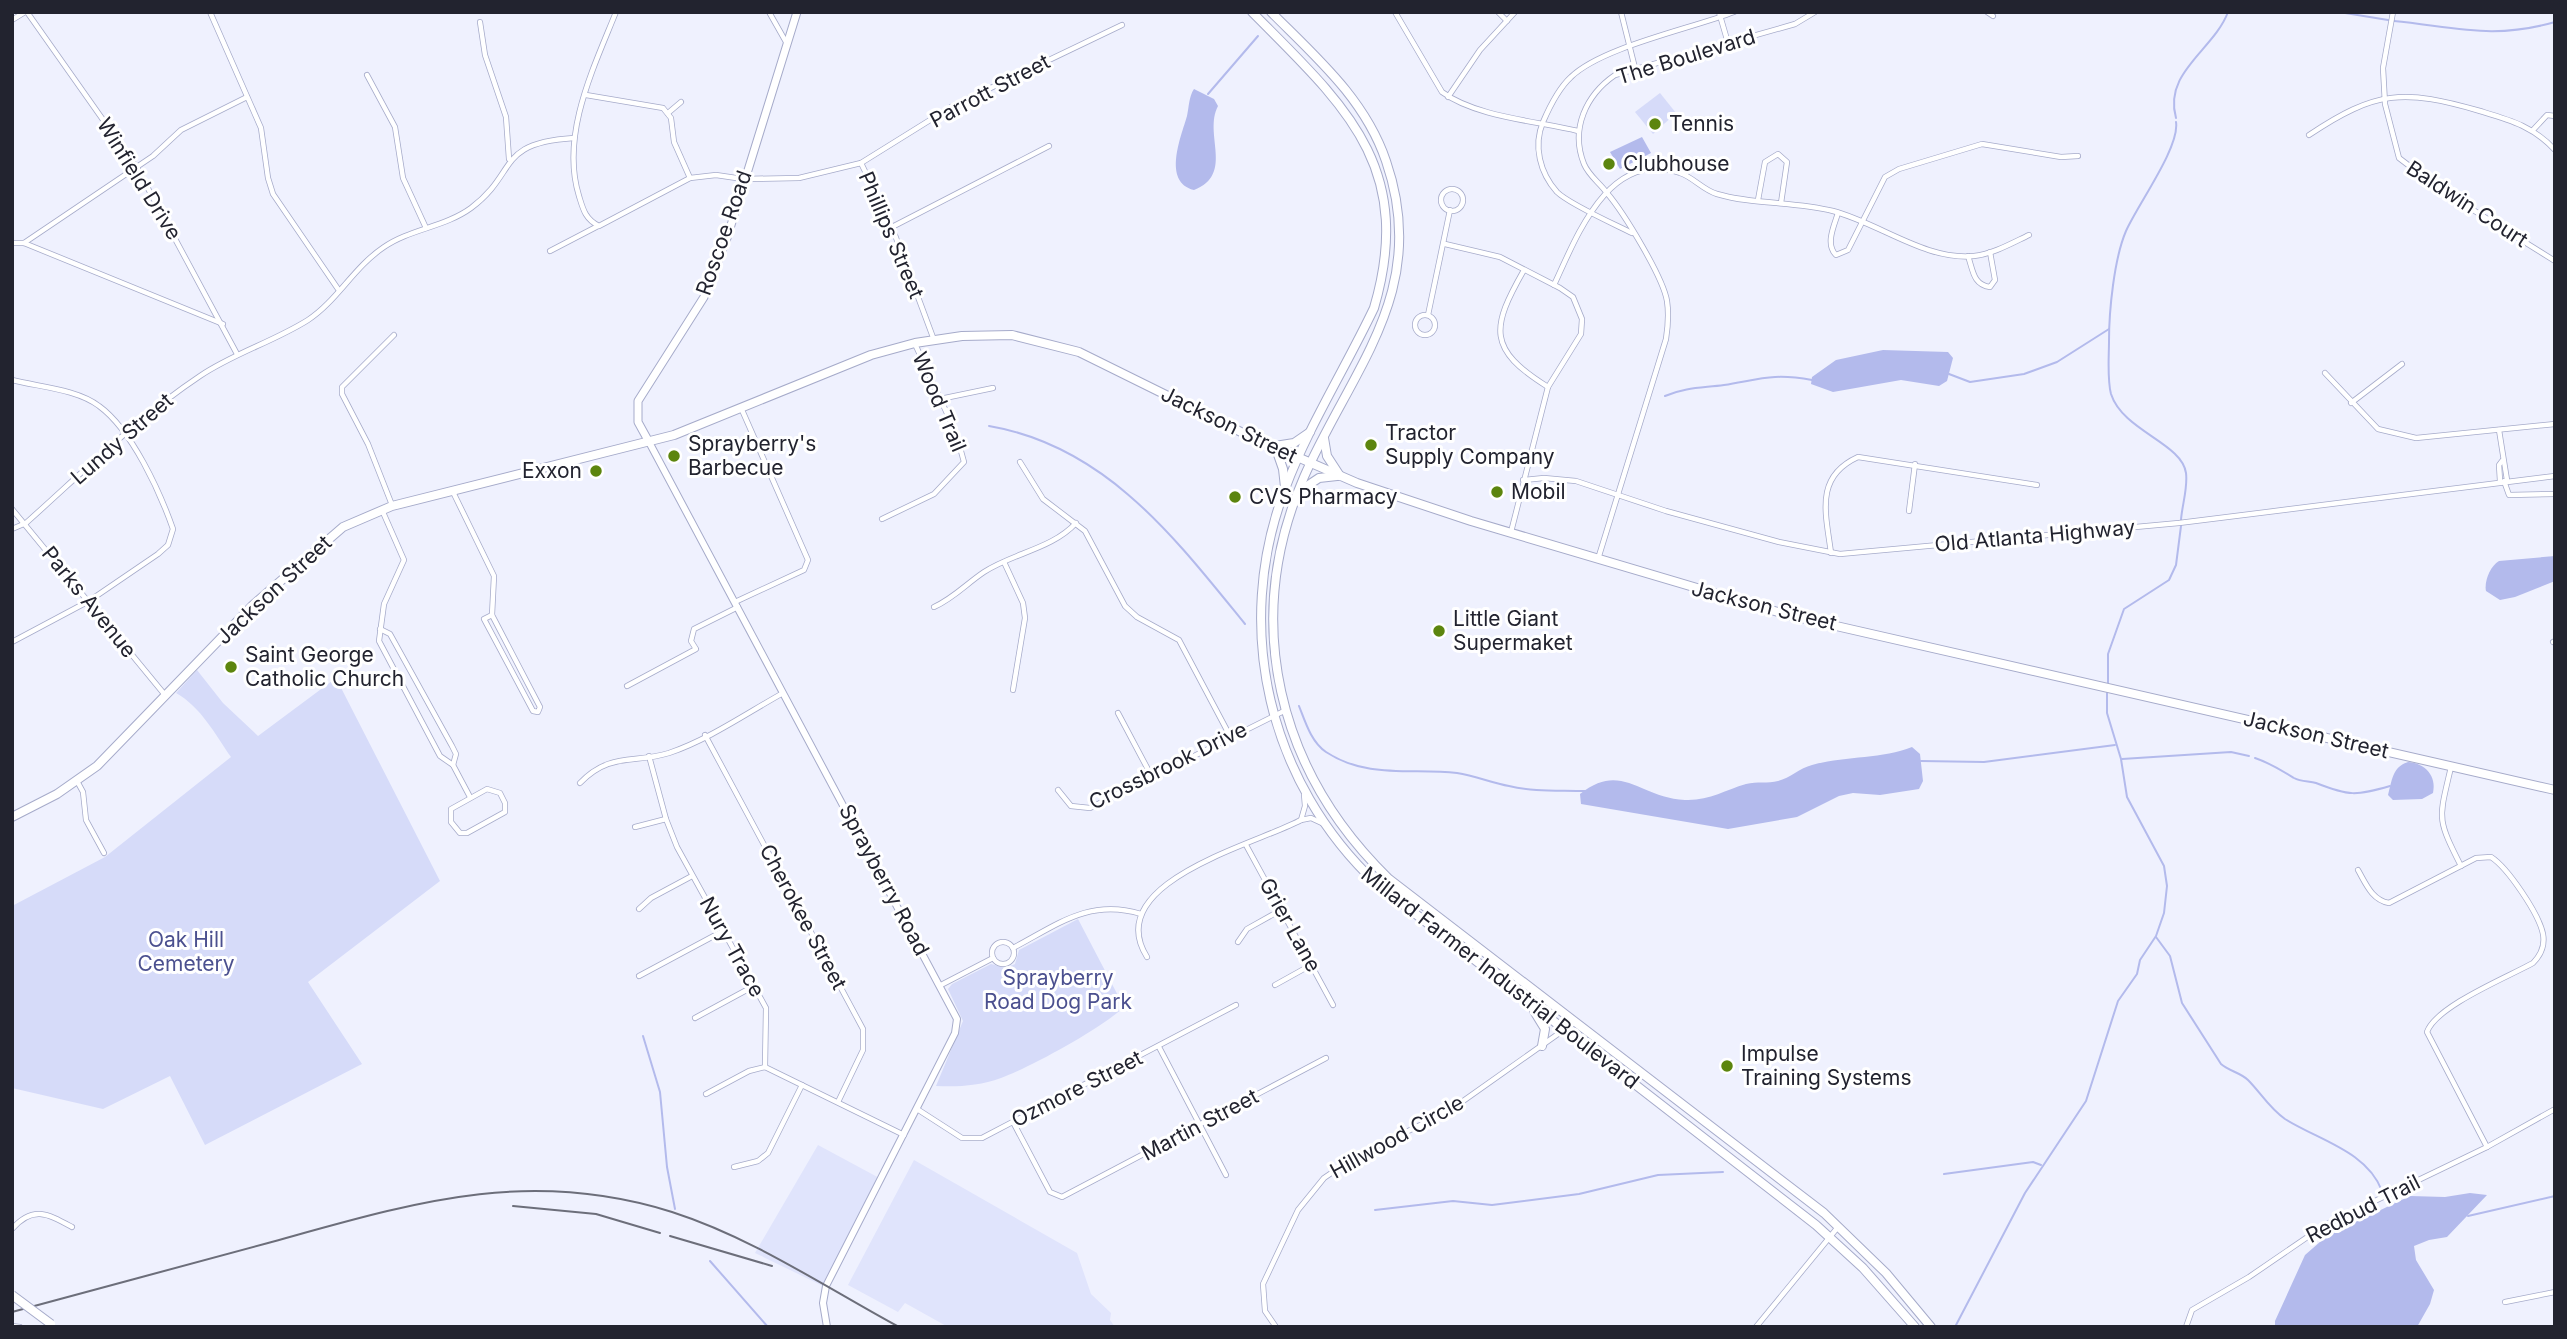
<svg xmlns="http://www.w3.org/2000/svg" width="2567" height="1339" viewBox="0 0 2567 1339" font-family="Inter,sans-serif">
<rect width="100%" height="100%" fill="#eff1fe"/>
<!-- built -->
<g fill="#e0e4fc">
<path d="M818,1145l65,35 -58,107 -70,-34z"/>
<path d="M914,1160l163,93 14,41 20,19 -1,7 5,7h-167l-43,-24 -7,9 -50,-27z"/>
</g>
<!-- green -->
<g fill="#d6dbf9">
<path d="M1660,93l16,20 -23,21 -18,-22z"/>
<path d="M197,670l26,33 35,33 78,-58 104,203 -132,101 54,82 -157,81 -35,-69 -67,33 -91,-21v-182l93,-49 126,-100c-16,-23 -30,-50 -55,-64z"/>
<path d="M1078,919l46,88c-22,21 -93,60 -123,71 -22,8 -43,9 -65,8l27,-65 -15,-32 4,-5 39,-20 15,4 9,-4 4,-14z"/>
</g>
<!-- water -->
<g fill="#b3baec">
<path d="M1194,89l20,10 4,7c-15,28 17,68 -24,84 -32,-8 -13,-53 -7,-74 2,-9 2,-20 7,-27z"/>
<path d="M1642,137l9,16 -31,16 -10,-17z"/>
<path d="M1883,350l65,2 5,6 -6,23 -8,5 -38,-6 -68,12 -22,-8 1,-7 24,-17z"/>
<path d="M2555,556v25l-40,16 -15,3 -14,-9c-2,-9 4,-25 13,-30z"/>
<path d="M1912,747l8,7 3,27 -4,8 -39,6 -27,-2 -14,3 -42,21 -69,12 -147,-25 -1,-10c42,-33 59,4 105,6 24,1 40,-10 61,-16 11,-3 22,0 32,-3 12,-3 22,-13 34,-16 32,-9 70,-6 100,-18z"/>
<path d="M2408,762c17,1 29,14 25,31l-11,6 -29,1 -5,-5c4,-14 4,-28 20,-33z"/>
<path d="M2470,1193l17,2 -40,42 -18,3 -15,6 2,14 18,30 -4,14 -13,23h-142v-6l30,-66 23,-20 82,-39 35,1z"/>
</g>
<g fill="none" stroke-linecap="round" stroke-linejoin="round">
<!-- stream -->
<g stroke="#b3baec" stroke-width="2">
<path d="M2339,12l49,8"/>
<path d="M2394,21c61,6 99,19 161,1"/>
<path d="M1208,94l50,-58"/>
<path d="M2176,118c-13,-46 38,-68 52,-106"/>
<path d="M2176,122c4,25 -38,82 -50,109 -12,28 -17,80 -17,110 0,15 -2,38 2,53 12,37 71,49 75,79 2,15 -4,32 -5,47"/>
<path d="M1949,374l21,8 54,-8 33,-12 52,-33"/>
<path d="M1665,396c21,-9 38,-8 59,-11 37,-6 49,-12 88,-5"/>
<path d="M989,426c117,20 186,112 256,198"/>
<path d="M2108,683v-29l16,-45 45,-29 7,-15 5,-39"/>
<path d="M1299,706c6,15 12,36 27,46 41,27 86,16 131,21 19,3 35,10 52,13 25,6 51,4 76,5"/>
<path d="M2255,758c15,5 26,12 39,20 7,4 15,3 22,5 33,13 40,13 74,3"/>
<path d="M2122,759l109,-7 18,4"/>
<path d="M1921,761l63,1 131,-17"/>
<path d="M2156,937l14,19 12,47 39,61c8,7 20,9 27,16 13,13 21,28 37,39 33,21 82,32 97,72"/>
<path d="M643,1036l17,56 7,75 8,42"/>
<path d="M1944,1174l89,-12 8,3"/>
<path d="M1375,1210l78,-9 39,4 87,-11 79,-19 65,-3"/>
<path d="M2468,1216l87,-20"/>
<path d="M710,1261l58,66"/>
<path d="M1955,1327l70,-134 61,-92 32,-100 19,-27 3,-14 16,-24 8,-23 3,-27 -3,-20 -37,-69 -6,-38 -14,-46v-20"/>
</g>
<!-- minor casing -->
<g stroke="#a6abca" stroke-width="6">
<g id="minor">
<path d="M27,12l110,156 100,186"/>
<path d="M210,12l51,116 7,50 5,16 65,95"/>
<path d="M616,12c-22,55 -56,123 -37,184 4,13 6,23 20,30l91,-48 26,-3 27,4 56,-1 62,-15 90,-56 171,-82"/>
<path d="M769,12l17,30"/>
<path d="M1395,12l47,80c34,25 95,29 136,39"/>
<path d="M1498,12l9,9"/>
<path d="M1621,12l14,56"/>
<path d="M1719,12l9,31"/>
<path d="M1987,12l6,4"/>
<path d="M2393,12l-10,56 2,36 14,54 42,32 114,71"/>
<path d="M12,20l13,-8"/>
<path d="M480,22l5,33 21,62 3,42"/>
<path d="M367,75l28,52 8,51 23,50"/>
<path d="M586,95l77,13 8,10 3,24 16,36"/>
<path d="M1448,97l32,-47 35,-38"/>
<path d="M668,113l13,-11"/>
<path d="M2533,130l14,-15 8,1"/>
<path d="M2309,135c67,-45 95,-46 171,-24 30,9 53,15 75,39"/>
<path d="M861,163l31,64 42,113"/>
<circle cx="1452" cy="200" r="11"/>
<path d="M1758,200l7,-38 13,-8 9,8 -6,41"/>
<path d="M1838,213c-4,13 -13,31 -2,42l12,-5 37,-73 14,-8 83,-25 79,13 17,-1"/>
<path d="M892,227l157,-81"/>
<path d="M1632,233c-18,-9 -63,-29 -75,-41 -17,-19 -24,-46 -14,-70 6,-14 16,-34 28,-45 31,-30 119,-48 163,-65"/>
<path d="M12,243h12l199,81"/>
<path d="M24,243l129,-87 28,-26 66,-33"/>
<path d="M1445,244l55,13 60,31 13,9 9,22 -1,15 -33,53 -37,145"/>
<path d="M550,251l48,-25"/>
<path d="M1968,256c5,14 5,29 22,31l5,-7 -5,-28"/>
<path d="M1524,270c-33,58 -37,79 24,117"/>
<path d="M1554,285c23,-49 55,-137 126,-112 13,4 23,17 37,21 37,11 78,7 116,17 46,12 93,50 141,45 19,-2 38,-13 55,-21"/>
<circle cx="1425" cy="325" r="10"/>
<path d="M1428,315l22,-105"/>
<path d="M2325,373l53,56 38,9 139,-14"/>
<path d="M12,380c27,7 65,9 87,26 33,24 61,86 74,123l-5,16 -10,9 -69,47 -77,41"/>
<path d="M940,399l53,-11"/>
<path d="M2351,403l51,-39"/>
<path d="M2499,430l8,50"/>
<path d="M1020,462l23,37 42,32 40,75 12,11 42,23 51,96"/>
<path d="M1523,480l21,-2 32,3 90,30 113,31 61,12 339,-31 376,-47"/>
<path d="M2500,481l-1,-16 3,-4"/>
<path d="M2504,481l5,14 46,-1"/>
<path d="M453,492l41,84 -2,39"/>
<path d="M392,505l-24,-61 -26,-50v-7l52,-52"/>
<path d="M12,509l153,186"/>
<path d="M382,510l22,50 -20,44 -5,37 61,115 13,9 17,32"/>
<path d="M1909,511l6,-47"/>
<path d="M882,519l52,-25 30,-32 -8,-29 -41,-89"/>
<path d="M12,529l14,-6c56,-50 111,-105 174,-147 34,-23 73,-34 108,-56 29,-19 46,-53 76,-73 26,-18 61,-20 87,-39 48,-36 24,-65 103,-70"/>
<path d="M1831,553c-5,-39 -17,-76 27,-96l179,28"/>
<path d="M1598,559l68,-220c2,-13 3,-25 1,-38 -4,-24 -43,-88 -60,-108 -8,-11 -18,-17 -23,-29 -14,-35 2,-69 31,-89l180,-51 20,-12"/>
<path d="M1004,562l19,41 2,15 -12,72"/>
<path d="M735,602l69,-32 4,-10 -66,-150"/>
<path d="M934,607c20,-9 32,-23 50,-35 29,-19 68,-23 92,-49"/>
<path d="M492,615l48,92 -2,5 -5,-1 -49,-92z"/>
<path d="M380,629l10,5 62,112 4,8 -3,11"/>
<path d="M2553,642l2,-1"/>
<path d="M627,686l69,-37 -5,-8 3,-12 44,-22"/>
<path d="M1118,713l34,64"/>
<path d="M705,735l158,294v21l-25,52"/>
<path d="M649,756l17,63 11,28 89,161 -1,59"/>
<path d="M2451,767c-12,52 -15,50 10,99"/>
<path d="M77,781l6,11 3,28 18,33"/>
<path d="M580,783c30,-31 53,-19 89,-30 39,-13 78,-40 114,-60"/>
<path d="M487,789l13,4 5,10v9l-38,21h-7l-9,-11v-13z"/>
<path d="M1058,790l13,16 19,2 194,-97"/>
<path d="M1304,794l1,12 -4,14 10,-2 13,6"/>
<path d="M635,827l31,-8"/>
<path d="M1246,845l87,160"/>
<path d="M2358,870c8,14 14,30 31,33l87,-45 15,-1c17,11 48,57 52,77 2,11 -2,21 -10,29 -25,14 -97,43 -106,69l60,115"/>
<path d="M639,909l12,-11 41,-22"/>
<circle cx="1003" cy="953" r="11"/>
<path d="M1238,942l9,-13 34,-19"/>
<path d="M1013,948c44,-23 76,-50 128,-34"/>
<path d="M1147,957c-47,-75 110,-113 154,-137"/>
<path d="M639,976l84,-45"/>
<path d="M941,985l52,-27"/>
<path d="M1275,985l36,-20"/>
<path d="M695,1018l59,-32"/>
<path d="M1159,1047l67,128"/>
<path d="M765,1067l139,68"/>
<path d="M706,1094l43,-23 16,-4"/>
<path d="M917,1109l45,29h20l254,-133"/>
<path d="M1013,1122l37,70 12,5 264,-139"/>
<path d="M734,1167l24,-6 10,-8 34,-68"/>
<path d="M12,1229c21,-24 36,-15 60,-2"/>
<path d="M2505,1302l50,-10"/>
<path d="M12,1326l8,1"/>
<path d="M1276,1327l-11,-16 -2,-27 35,-74 26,-32 31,-21 94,-46 126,-89"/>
<path d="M1756,1327l82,-100"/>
<path d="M2186,1327l6,-17 57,-33 76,-52 162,-78 68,-38"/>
</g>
</g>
<!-- tertiary casing -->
<g stroke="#a6abca" stroke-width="8">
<path id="tertiary" d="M649,442l308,577 -2,14 -129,253 -3,17 4,24"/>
</g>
<!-- secondary casing -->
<g stroke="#a6abca" stroke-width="9">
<path id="secondary" d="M649,442l-11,-20v-21l66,-104 23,-59 70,-226"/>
</g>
<!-- primary casing -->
<g stroke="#a6abca" stroke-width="10">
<g id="primary">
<path d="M1252,12c91,92 164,153 122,296 -29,61 -66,119 -89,181 -53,139 -16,294 92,395l439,341 47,43 52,59"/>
<path d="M1271,12c45,45 94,87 115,149 45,130 -34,207 -82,316 -63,145 -26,294 85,402l435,334 62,60 45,54"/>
<path d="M1324,438l3,18 13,20"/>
<path d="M1285,487l-2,-18 -8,-23 19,-3 16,-11"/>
<path d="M1301,490l18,-12 18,-2"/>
<path d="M12,817l45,-23 40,-28 156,-161 90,-78 49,-21 282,-71 197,-80 44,-12 47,-7 50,-1 67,17 168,83 110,48 114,38 317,94 767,175"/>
<path d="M1534,1011l11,18 -3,17"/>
</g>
</g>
<!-- minor -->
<use href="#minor" stroke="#fff" stroke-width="4.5"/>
<!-- tertiary -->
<use href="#tertiary" stroke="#fff" stroke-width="6"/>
<!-- secondary -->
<use href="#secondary" stroke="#fff" stroke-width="7"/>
<!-- primary -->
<use href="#primary" stroke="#fff" stroke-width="8"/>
<!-- rail -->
<g stroke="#6c6e7a" stroke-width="2">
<path d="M513,1206l83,8 64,19"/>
<path d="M670,1236l102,30"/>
<path d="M12,1312c85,-23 171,-46 256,-69 141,-39 258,-77 404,-31 81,26 153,75 227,115"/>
</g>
<!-- primary-bridge casing -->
<g stroke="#a6abca" stroke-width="10" stroke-linecap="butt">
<path id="primary-bridge" d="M12,1295l39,29"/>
</g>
<!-- primary-bridge -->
<use href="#primary-bridge" stroke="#fff" stroke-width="8"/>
</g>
<!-- markers -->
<g fill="#5c850e" stroke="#fff" stroke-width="2.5">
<circle cx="1655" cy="124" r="7"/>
<circle cx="1609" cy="164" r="7"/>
<circle cx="1371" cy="445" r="7"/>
<circle cx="674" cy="456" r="7"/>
<circle cx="596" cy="471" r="7"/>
<circle cx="1497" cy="492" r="7"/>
<circle cx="1235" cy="497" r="7"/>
<circle cx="1439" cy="631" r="7"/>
<circle cx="231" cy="667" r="7"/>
<circle cx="1727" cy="1066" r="7"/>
</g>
<g text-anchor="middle" stroke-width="6" stroke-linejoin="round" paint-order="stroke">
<!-- street labels -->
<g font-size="21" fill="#22232f" stroke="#fff">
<text transform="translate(1686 57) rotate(-17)" y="7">The Boulevard</text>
<text transform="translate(990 91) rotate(-28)" y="7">Parrott Street</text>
<text transform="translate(139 179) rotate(58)" y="7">Winfield Drive</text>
<text transform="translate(2467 204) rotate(33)" y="7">Baldwin Court</text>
<text transform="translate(724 233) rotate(-71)" y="7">Roscoe Road</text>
<text transform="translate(891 235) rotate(67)" y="7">Phillips Street</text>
<text transform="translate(939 402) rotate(67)" y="7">Wood Trail</text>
<text transform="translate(1229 425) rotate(26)" y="7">Jackson Street</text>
<text transform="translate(122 439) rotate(-41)" y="7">Lundy Street</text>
<text transform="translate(2035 536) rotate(-5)" y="7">Old Atlanta Highway</text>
<text transform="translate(274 590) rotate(-43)" y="7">Jackson Street</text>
<text transform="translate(89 602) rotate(51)" y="7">Parks Avenue</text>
<text transform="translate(1764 606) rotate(14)" y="7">Jackson Street</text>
<text transform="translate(2316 735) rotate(13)" y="7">Jackson Street</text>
<text transform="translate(1168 766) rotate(-26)" y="7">Crossbrook Drive</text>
<text transform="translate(884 880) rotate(62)" y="7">Sprayberry Road</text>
<text transform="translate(803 917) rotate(62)" y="7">Cherokee Street</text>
<text transform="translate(1290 925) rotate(61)" y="7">Grier Lane</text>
<text transform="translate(732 947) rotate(61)" y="7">Nury Trace</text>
<text transform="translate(1500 978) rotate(38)" y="7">Millard Farmer Industrial Boulevard</text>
<text transform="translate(1077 1089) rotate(-27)" y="7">Ozmore Street</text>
<text transform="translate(1200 1125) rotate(-28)" y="7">Martin Street</text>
<text transform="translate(1397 1137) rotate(-29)" y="7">Hillwood Circle</text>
<text transform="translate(2363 1209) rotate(-27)" y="7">Redbud Trail</text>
</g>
<!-- poi labels -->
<g font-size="21" fill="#22232f" stroke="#fff" text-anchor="start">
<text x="1669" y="131">Tennis</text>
<text x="1623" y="171">Clubhouse</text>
<text x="1385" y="440">Tractor<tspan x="1385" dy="24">Supply Company</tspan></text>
<text x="688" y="451">Sprayberry's<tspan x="688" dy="24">Barbecue</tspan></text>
<text x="582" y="478" text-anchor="end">Exxon</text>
<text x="1511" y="499">Mobil</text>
<text x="1249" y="504">CVS Pharmacy</text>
<text x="1453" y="626">Little Giant<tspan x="1453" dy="24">Supermaket</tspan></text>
<text x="245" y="662">Saint George<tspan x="245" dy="24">Catholic Church</tspan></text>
<text x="1741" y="1061">Impulse<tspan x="1741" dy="24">Training Systems</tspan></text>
</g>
<!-- park labels -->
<g font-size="21" fill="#4b508f" stroke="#fff">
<text x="186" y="947">Oak Hill<tspan x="186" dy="24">Cemetery</tspan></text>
<text x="1058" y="985">Sprayberry<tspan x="1058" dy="24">Road Dog Park</tspan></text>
</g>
</g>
<!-- border -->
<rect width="2567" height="1339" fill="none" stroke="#22232f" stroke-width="28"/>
</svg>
